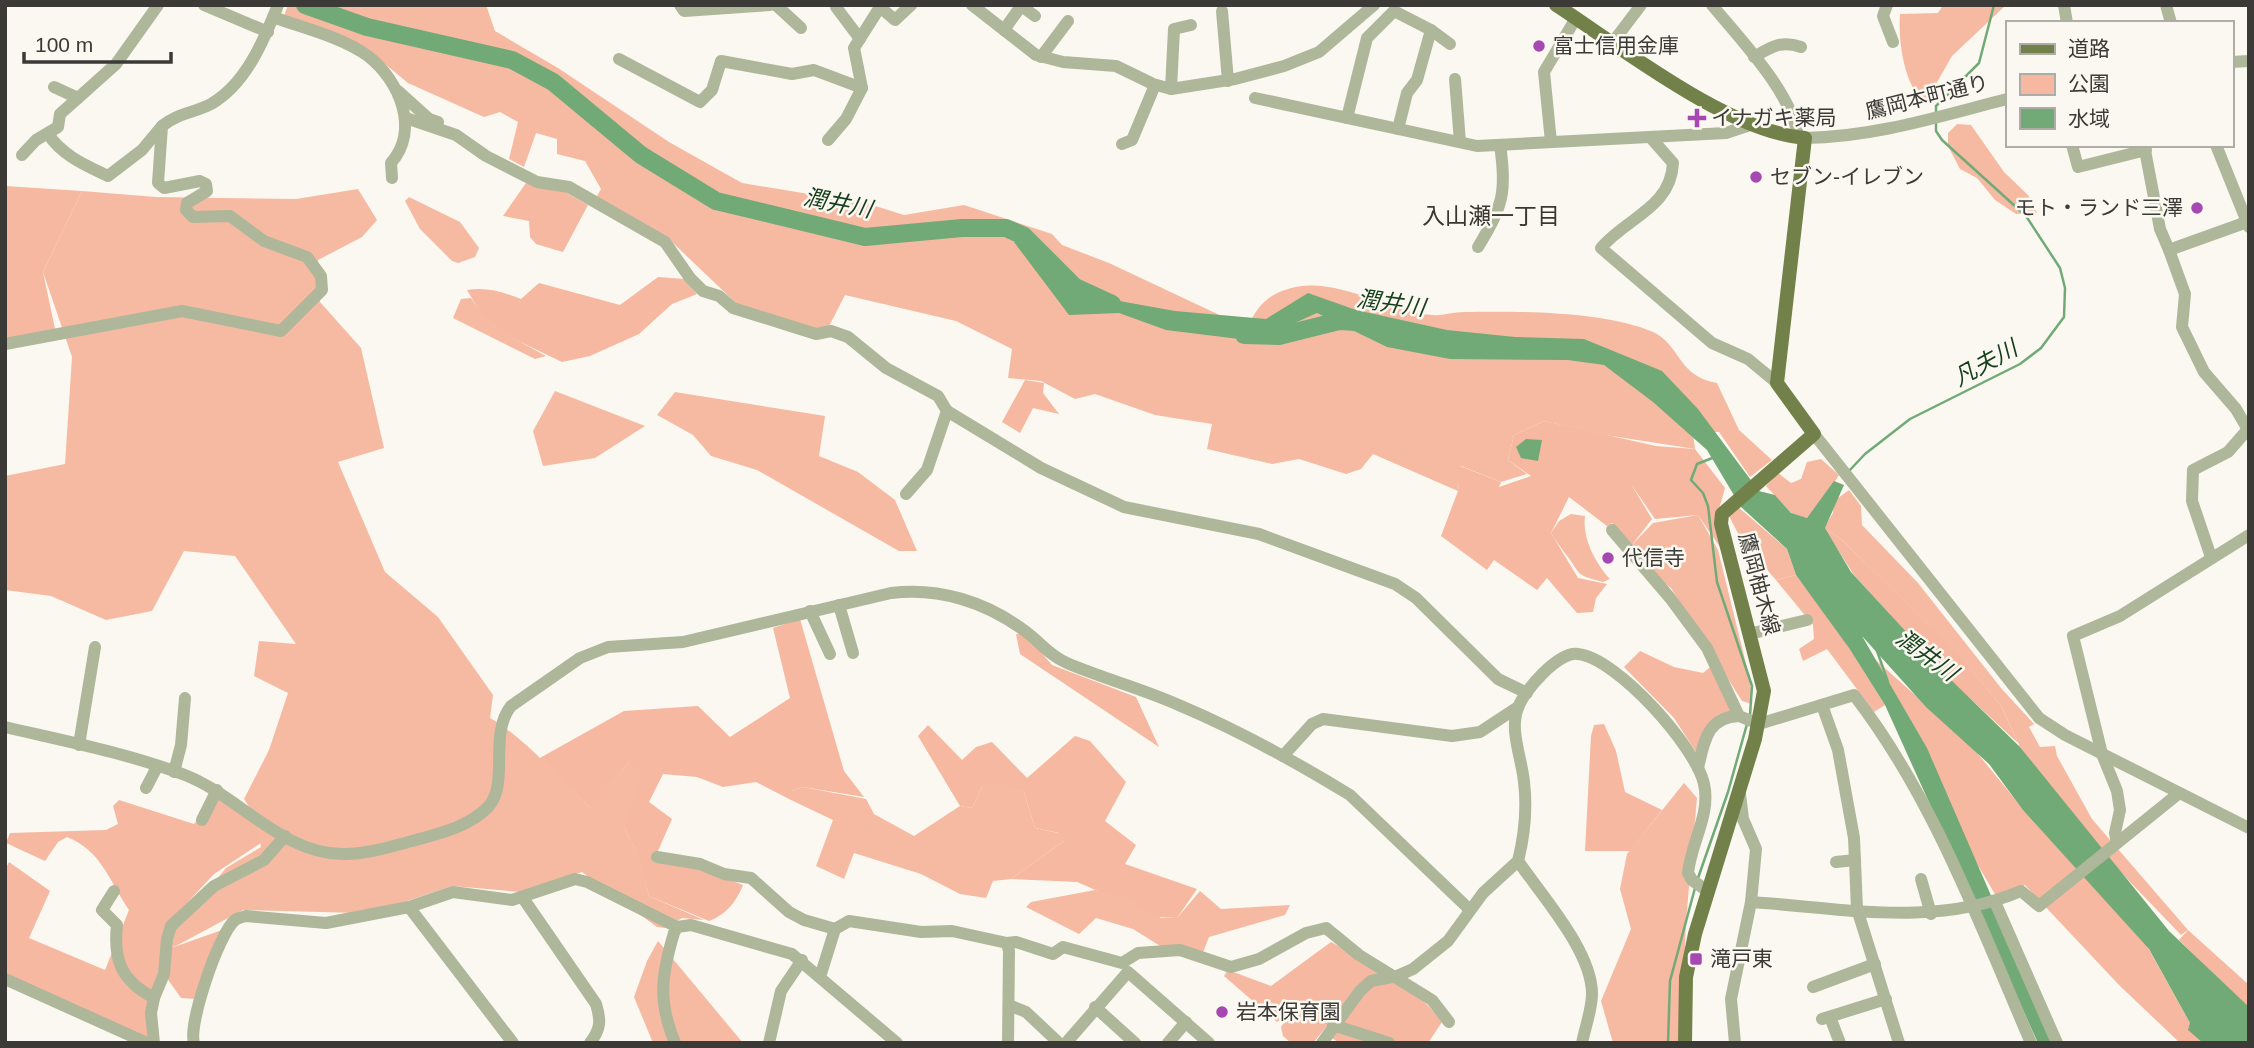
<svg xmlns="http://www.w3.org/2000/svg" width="2254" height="1048" viewBox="0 0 2254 1048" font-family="Helvetica,'Noto Sans JP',sans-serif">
<rect width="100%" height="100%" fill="#faf8f0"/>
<!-- green -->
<g fill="#f6b8a0">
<path d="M526,183l36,7 26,15 -25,47 -27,-8 -6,-7 -1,-16 -26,-5z"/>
<path d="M5,186l77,5 -39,81 12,57 -50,10z"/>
<path d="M658,277l26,2 13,15 -25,10 -33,30 -49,22 -28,6 -52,-25 -28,-22 -15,-25c20,-3 36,2 54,9l18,-16 81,22z"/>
<path d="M1025,380l19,3 -1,10 16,21 -26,-6 -13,25 -18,-11z"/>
<path d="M1544,421l112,25 39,3 30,39 -7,25 4,37 -24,-35 -43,4 -24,-35 21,35 -20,26 -20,-22 -5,3 -38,-29 -18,36 27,45 29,6 -11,14 -3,14 -16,1 -30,-35 -10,12 -43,-30 -7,10 -46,-34 17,-45 2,-25 41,16 -2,5 32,-11 -23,-16 6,-25z"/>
<path d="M1824,528l18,12 121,119 38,47 17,37 -69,-64 -95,-104z"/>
<path d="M1796,575l45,60 44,70 -11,7 -47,-63 -24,12 -4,-12 15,-10 -1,-14 -37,-45z"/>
<path d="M800,619l44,152 20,26 -61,-10 -12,4v9l-35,-18 -33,5 -26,-10 -34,-3 -14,28 23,17 -19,43 43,5 47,18c-7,17 -16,29 -34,36l-60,-25 -11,-42 -13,-25 4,-67 -38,46 -53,-49 86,-48 74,-5 32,31 60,-39 -17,-70z"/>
<path d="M1016,634l10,1 26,30 84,32 23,50 -139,-93z"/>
<path d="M1640,651l34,16 29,6 12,-10 22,48 -21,8 -18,36 -24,-37 -50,-51z"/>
<path d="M1869,654l100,89 59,72 119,131 43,77 15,20h-25l-61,-58 -94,-100 -29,11 -35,-60z"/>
<path d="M1604,724l12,27 9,41 37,18 -32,41h-45l6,-115 3,-11z"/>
<path d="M928,725l34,35 14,-13 16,-5 35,36 48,-42 15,5 36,41 -21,39 31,24 -11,19 72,25 -20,29 -19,-1 -81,-35 -66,-3 53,-38 -5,-8 -24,-5 -11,-36 -42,-5 -10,21 -12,-2 -42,-70z"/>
<path d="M217,796l40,23 4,24 -47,31 -42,45 -6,24 8,4 48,-17 -25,69 -16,-1 -17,-24 -6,20 -5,49 -148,-68v-105l4,-8 41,29 -21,47 76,32 24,-60c-20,-29 -27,-59 -62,-73l-9,5 -13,19 -39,-18 4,-10 96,-3 12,-6 -5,-18 6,-6 75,24z"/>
<path d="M2188,930l61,55v24l-70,-69z"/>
<path d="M1331,942c41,22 83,42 111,80l-14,21h-89l-7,-5 4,-13 -44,-15 -15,12 -53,-46 4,-6 43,16z"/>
</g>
<!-- forest -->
<g fill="#f6baa3">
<path d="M288,5h198l9,26 63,37 111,74 73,41 127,21 35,11 60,-10 88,29 10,11 47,18 138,65c9,-18 15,-29 35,-37 50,-20 101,20 150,24 10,1 21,-3 32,-3 53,-1 140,-1 189,20 27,12 25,45 64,51l22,47 33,30 -22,17 -31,-45h-26l2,17 -96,-15 -55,-13 -30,14 -6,25 19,14 -26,8 -40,-16 -3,25 -85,-37 -12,15 -15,5 -47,-15 -27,5 -65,-15 5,-25 -57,-9 -60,-21 -20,5 -34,-18 -33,-3 4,-29 -56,-28 -111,-26 -19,37 -88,-27 -66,-63 -76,-44 5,-9 -16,-28 -28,-7v-15l-21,-6 -12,34 -15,-8 9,-37 -18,-10 -16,5 -76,-34 -23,-19 -101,-48z"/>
<path d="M1943,5h63l-54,51 -27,47c-21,-17 -27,-62 -25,-89l38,-1z"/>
<path d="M1957,124l14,1 33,47 24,23 9,18 -21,1 -21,-14 -18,-22 -17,-9 -12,-23v-13z"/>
<path d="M358,189l19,31 -15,17 -44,23 2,42 41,46 23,100 -46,14 47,110 53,45 55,78 -3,23c36,21 68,60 100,89l39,-45 13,9 -17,58 15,28 9,39 55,24 -22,-2 -17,10 -8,-1 -75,-55 -62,20 -68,-6 -54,18 -40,9 -115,-3 -69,37 -7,-8 59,-71 35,-21 -4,-28 -13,-20 25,-49 19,-57 -34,-17 5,-35 37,3 -61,-88 -51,-5 -32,60 -46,9 -55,-24 -46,-6v-114l60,-12 7,-107 -29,-85 39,-81 74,6 140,2z"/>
<path d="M409,197l51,25 19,26 -4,9 -17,6 -6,-2 -32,-32 -15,-28z"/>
<path d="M471,298c19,29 45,42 75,58l-11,3 -82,-41 8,-19z"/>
<path d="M555,391l90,35 -50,32 -52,8 -10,-35z"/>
<path d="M675,392l150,24 -6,40 39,16 37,28 22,51h-18l-142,-81 -46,-14 -18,-21 -36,-20z"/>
<path d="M1821,459l18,16 -21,32 -11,11 -13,-2 -28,-30 12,-13 13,10 10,-4 6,-17z"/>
<path d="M1849,490l12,16 1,19 56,58 83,105 33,36 -5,3 11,20 15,-1 2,10 35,63 96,111 -7,5 -96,-100 -65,-88 -19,-41 -36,-44 -123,-122 -18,-12 9,-15 1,-12z"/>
<path d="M1737,506l50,43 9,26 -20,5 -14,-16 -13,6 -6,-27 -14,-27z"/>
<path d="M1571,514l14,2c-3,21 10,47 25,63l-7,3c-32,-8 -21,-9 -39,-30 -5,-7 -9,-12 -13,-19l8,-12z"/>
<path d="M1698,515l20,35 32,130 2,24 -10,-3 -71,-113 -10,-7 -29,-36 21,-22z"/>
<path d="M990,781l34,11 11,36 28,6 1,7 -53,38 -18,2 -7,17 -26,-4 -39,-20 -67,-21 -10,26 -28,-13 17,-46 -42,-20v-9l12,-4 63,12 8,15 40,22 46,-30 12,2 10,-21z"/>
<path d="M1684,783l13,15 -11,123 -5,122h-68l-12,-42 30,-72 -11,-40 7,-35z"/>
<path d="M1095,890l29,7 37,21h16l23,-27 21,18 69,-4 -5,10 -76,22 -7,18 -29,-1 -40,-25 -37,-11 -17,16 -53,-27 5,-5z"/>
<path d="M658,941l85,102h-90l-19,-46 13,-36z"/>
<path d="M1292,1010l27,1 13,9 -19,23h-22l-8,-7 -2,-9z"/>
</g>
<!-- water -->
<g fill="#71aa77">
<path d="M1014,242h28l33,51 100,18 91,8 42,-26 48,17 91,20 68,7 69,2 78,32 36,38 61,82 16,4 16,18 16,5 27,-37 10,4 -19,43 26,44 96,104 73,71 149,184 80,76v36h-46l-15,-13 2,-7 -41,-74 -126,-139 -34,-46 -63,-57 -64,-71 65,112 128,295h-17l-153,-338 -36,-57 -53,-73 -9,-26 -46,-42 -34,-57 -54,-48 -49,-37 -36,-5 -118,-1 -63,-12 -70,-34 -62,28 -89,-11 -47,-17 -50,2z"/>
<path d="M1526,439l16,1 -4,21 -17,-3 -5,-11z"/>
</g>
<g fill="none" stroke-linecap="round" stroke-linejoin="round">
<!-- stream -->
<g stroke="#71aa77" stroke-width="2.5">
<path d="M1936,115v-9l43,-43 15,-58"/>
<path d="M1715,457l-18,7 -6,16 12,13 5,13 9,76 35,104 -2,29"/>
<path d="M1848,472l17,-18 45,-35 110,-55 21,-16 23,-31 1,-29 -5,-20 -34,-52 -84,-76 -6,-9v-10"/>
<path d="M1876,648l12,34"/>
<path d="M1698,878l30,-86 19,-68"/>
<path d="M1668,1043l2,-62 25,-93"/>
</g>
<!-- river -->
<g stroke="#71aa77" stroke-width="18">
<path d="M305,5l62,22 145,33 41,22 88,73 75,46 149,36 97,-9h44l18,8 51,51 37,17"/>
<path d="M1244,335l35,1 60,-15 19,1"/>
</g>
<!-- minor -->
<g stroke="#aeb799" stroke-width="12">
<path d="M204,5l64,27"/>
<path d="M680,5l4,6 86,-6"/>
<path d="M776,5l25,23"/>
<path d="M972,5l64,50 27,7 53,4 37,18 18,5 64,-10 49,-13 35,-14 55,-47"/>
<path d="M1020,5l15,11"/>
<path d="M1712,5c28,34 81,89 86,132"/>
<path d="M1887,5l-4,11 10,26"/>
<path d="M2064,5l3,18"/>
<path d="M2166,5l5,18"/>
<path d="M836,7l24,32"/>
<path d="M1222,11l6,70"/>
<path d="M273,17c30,11 69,20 95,39 32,25 52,74 23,107l1,15"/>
<path d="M1004,30l17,-24"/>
<path d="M1431,30l19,14"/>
<path d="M1613,42l28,-37"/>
<path d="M1041,57l27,-36"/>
<path d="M1754,57c17,-10 27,-17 47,-10"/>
<path d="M619,59l81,43 12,-12 9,-29 71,13 22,-4 48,18 -16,31 -18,21"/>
<path d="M2231,62l18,-1"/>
<path d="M1455,79l5,63"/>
<path d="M54,87l24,11 38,-34 42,-59"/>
<path d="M862,88l-8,-40 26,-41 15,13 16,-15"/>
<path d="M1171,89l3,-60 17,-4"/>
<path d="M398,91l31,28 9,3"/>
<path d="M1255,98l222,48 249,-13 24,-8"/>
<path d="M406,118l50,17 30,21 51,26 32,5 96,55 25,36 13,13 16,5 14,12 83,26 15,-3 17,6 38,31 52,28 9,15 -20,59 -21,24"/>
<path d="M1347,118l20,-80 27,-27 37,19 -14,50 -10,13 -9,36"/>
<path d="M48,134c15,22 37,31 60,42l34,-26 20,-24"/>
<path d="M1651,138l22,25c-2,45 -47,55 -72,85l111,95 36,16 29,24"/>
<path d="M1805,138c70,-1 135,-22 202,-39"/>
<path d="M1551,142l-7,-70 32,-54"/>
<path d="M1122,144l10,-4 23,-55"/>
<path d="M2072,145l6,22 68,-17"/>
<path d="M2144,145l16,84 9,21"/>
<path d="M2216,145l33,82"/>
<path d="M22,155l14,-15 22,-13 2,-13 18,-16"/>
<path d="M2247,222l-78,28 16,44 -3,33 22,45 32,37 11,19"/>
<path d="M1478,247c25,-41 29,-55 22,-102"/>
<path d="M5,344l177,-33 99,20 41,-41 -1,-14 -14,-19 -43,-16 -34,-25 -37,1 -7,-7 1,-7 20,-12 -1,-7 -6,-3 -36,7 -6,-5 4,-57c16,-13 32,-13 49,-22 35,-20 53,-64 67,-99"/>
<path d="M947,411l94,57 83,39 135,27 136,50 21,14 82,81 29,14"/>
<path d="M1814,434l225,284 26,17 184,93"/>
<path d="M1612,530l58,68 37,50 32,68 20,8 95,-29c79,102 126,230 177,348"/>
<path d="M2211,557l-19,-56 1,-31 35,-18 21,-24"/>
<path d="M839,605l14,48"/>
<path d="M810,611l20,43"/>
<path d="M1749,634l58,-14"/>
<path d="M1822,705l16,45 16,88 3,71 42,134"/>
<path d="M5,727c60,14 122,26 180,48 54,21 98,80 159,79 25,0 48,-8 72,-14 25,-7 54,-14 72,-33 22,-23 0,-72 23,-101l69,-48 28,-11 75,-5 208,-49c48,-6 95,9 134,38 14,10 25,25 42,32 37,16 77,26 114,43 59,25 115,56 169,89l119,114"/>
<path d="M79,745l16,-98"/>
<path d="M1283,756l29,-32 11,-5 129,17 28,-4 38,-25"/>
<path d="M1698,768c6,-26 9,-51 41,-52"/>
<path d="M174,772l7,-27 4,-47"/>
<path d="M146,788l11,-21"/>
<path d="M202,820l15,-30"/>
<path d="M2117,843l-2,-10 5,-23 -3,-19 -15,-37 -29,-118 47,-20 129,-81"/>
<path d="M657,857l43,7 24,10 27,4 38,34 15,8 31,9"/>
<path d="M1518,861c24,35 74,90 74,133 0,15 -7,34 -10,49"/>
<path d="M1836,862l19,-2"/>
<path d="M1921,879l10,35"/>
<path d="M114,891l-12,19 15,15c-4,36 5,56 37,73l-3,15 3,30"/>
<path d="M523,898l73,106c5,16 5,25 -6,39"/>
<path d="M1751,902c92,6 183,26 270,-11l18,15 139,-112"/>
<path d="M1995,902l62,141"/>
<path d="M409,907l104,136"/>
<path d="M1007,943l9,-1 37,12 10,-7 59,16 16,-10 42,-3 51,17 28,-8 47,-26 20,-5 33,27 73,45 17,22"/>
<path d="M820,977l15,-48 14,-8 72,11 31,-1 55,12 2,8 -1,92"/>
<path d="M5,979l142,64"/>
<path d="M1813,987l62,-23"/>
<path d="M154,998l10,-24 3,-35 4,-13 43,-40 50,-26 21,-24"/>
<path d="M1009,1005l17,7 33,31"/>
<path d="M1095,1007l40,36"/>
<path d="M1830,1017l10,26"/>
<path d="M1822,1019l64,-20"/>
<path d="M1333,1025l56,18"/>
<path d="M194,1043c-6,-19 25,-110 41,-123 3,-2 7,-3 11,-4l80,7 83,-16 44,-15 59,8 63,-21 12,3 90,45"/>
<path d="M675,1043c-17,-41 -14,-67 -1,-110l3,-6 14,-2 101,29 105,89"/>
<path d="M769,1043l12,-52 21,-31"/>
<path d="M1066,1043l62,-71 81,71"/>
<path d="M1168,1043l18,-21"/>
<path d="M1322,1043l38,-52 11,-10 26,-5 16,-7 35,-28 35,-48 35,-32c6,-24 9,-54 6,-79 -2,-23 -15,-52 -6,-74 6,-18 41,-57 60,-54 39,4 118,93 126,130 7,30 -13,59 -16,89l4,7 14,10"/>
<path d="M1735,1043l-4,-44 20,-97 5,-53 -13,-30 -3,-25"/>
</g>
<!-- major -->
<path stroke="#728149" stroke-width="14" d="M1556,5c66,43 173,127 249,133l-28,245 37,51 -92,80 -1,10 43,167 -9,48 -60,195 -9,43 -1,66"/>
</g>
<!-- markers -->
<g fill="#a548b2" stroke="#faf8f0" stroke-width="2.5">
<circle cx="1539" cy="46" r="7"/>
<path d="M1693.5 107.5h7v7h7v7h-7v7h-7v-7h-7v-7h7z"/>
<circle cx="1756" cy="177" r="7"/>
<circle cx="2197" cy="208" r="7"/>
<circle cx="1608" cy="558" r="7"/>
<rect x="1689" y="952" width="14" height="14" rx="3.5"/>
<circle cx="1222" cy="1012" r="7"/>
</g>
<g text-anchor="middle" stroke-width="5" stroke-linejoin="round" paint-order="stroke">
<!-- poi labels -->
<g font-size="21" fill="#3b3a37" stroke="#faf8f0" text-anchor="start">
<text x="1553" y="53">富士信用金庫</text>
<text x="1711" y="125">イナガキ薬局</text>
<text x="1770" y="184">セブン-イレブン</text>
<text x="2183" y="215" text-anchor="end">モト・ランド三澤</text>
<text x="1622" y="565">代信寺</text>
<text x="1710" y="966">滝戸東</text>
<text x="1236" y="1019">岩本保育園</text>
</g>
<!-- street labels -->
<g font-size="21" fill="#3b3a37" stroke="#faf8f0">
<text transform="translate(1927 97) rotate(-14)" y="7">鷹岡本町通り</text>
<text transform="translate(1759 584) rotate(75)" y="7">鷹岡柚木線</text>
</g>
<!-- water labels -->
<g font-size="23" font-style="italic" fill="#153f1d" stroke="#faf8f0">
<text transform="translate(838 203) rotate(11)" y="8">潤井川</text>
<text transform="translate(1391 303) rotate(8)" y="8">潤井川</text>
<text transform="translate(1985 363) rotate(-29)" y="8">凡夫川</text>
<text transform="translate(1927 655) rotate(36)" y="8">潤井川</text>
</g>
<!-- neighbourhood labels -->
<g font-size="23" fill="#383731" stroke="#faf8f0">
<text x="1491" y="224">入山瀬一丁目</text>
</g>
</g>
<!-- border -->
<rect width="2254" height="1048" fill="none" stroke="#3b3a37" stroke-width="14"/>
<!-- legend -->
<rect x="2006" y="21" width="228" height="126" fill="#faf8f0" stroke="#aeaca6" stroke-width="2"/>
<rect x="2020" y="44" width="35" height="10" fill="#728149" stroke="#aeaca6" stroke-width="2"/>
<text x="2068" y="56" font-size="21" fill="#3b3a37">道路</text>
<rect x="2020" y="74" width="35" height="21" fill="#f6b8a0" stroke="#aeaca6" stroke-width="2"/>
<text x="2068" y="91" font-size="21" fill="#3b3a37">公園</text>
<rect x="2020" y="108" width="35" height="21" fill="#71aa77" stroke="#aeaca6" stroke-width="2"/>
<text x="2068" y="126" font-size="21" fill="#3b3a37">水域</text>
<!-- scale -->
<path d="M24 52v10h147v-10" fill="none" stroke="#3b3a37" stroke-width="3.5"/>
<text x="35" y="52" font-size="21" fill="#3b3a37" stroke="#faf8f0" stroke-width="5" paint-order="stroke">100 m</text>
</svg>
